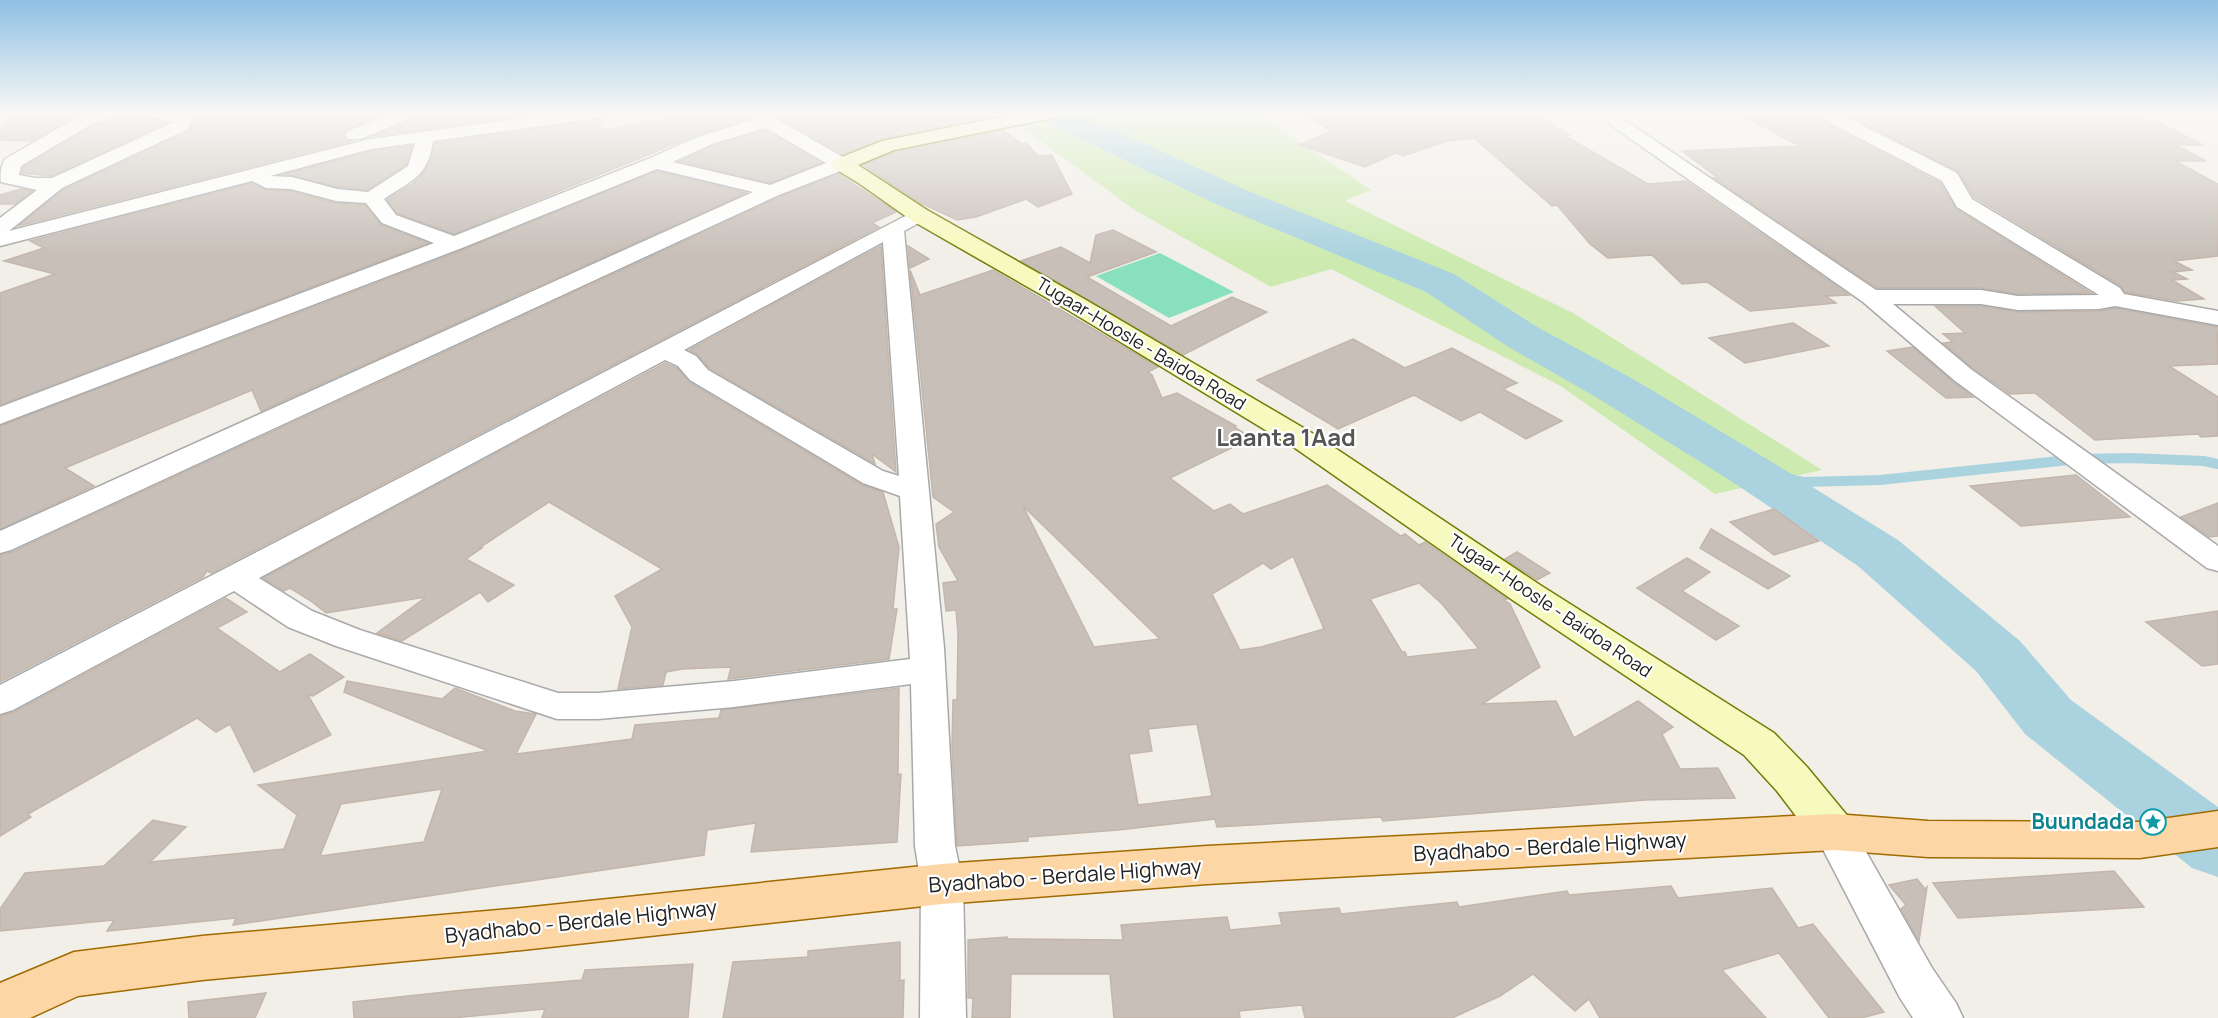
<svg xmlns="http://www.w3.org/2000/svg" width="2218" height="1018" viewBox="0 0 2218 1018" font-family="Manrope,sans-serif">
<rect width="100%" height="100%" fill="#f2efe9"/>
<!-- grass -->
<path fill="#cdebb0" d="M997,113h259l115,77 -26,11 228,112 249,157 -107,24 -156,-109 -228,-116 -60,18 -138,-78 -113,-83z"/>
<!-- pitch -->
<path fill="#88e0be" d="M1160,253l74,39 -65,26 -73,-42z"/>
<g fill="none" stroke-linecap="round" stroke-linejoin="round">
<!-- stream -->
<path stroke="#aad3df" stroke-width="10" d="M1749,470l54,12 77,-2 198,-21 52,-1 74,3 14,3"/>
<!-- river -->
<path fill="#aad3df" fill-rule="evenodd" d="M1037,113h40l169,77 208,84 85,54 94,51 134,80 131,81 122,101 51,59 147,107v70l-26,-9 -167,-134 -49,-63 -118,-105 -127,-85 -132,-82 -92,-53 -81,-54 -206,-86 -179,-86z"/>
</g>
<!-- building -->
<g fill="#c7bfb8" stroke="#c4b6ab" stroke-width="1.5" fill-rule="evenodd">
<path d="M20,113h63l-51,28 -32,-1v-11z"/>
<path d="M118,113h28l5,6 16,4 -115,53 -30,-3 1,-6 68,-40 23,-8z"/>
<path d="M189,113h199l-42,17 -3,6 3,4 6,1 -334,85 45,-36 126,-59 6,-14z"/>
<path d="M420,113h123l-170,23 43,-17z"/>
<path d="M675,113h68l6,6 -50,15 -245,100 -57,-21 -10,-13 25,-16 12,-12 11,-29 163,-23 4,10 70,-12z"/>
<path d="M771,113h222l1,3 -112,23 -40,15z"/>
<path d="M1302,113h230l38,22 -5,1 83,48 38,-3 163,114 -23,1 10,7 -86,8 -43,-29 -25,2 -30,-29 -44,3 -18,-14 -33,-39 -5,1 -78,-68 -26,3 -45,15 -7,-3 -31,14 -66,-22 33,-14z"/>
<path d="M1738,113h76l4,6 122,64 16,26 135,84 -73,1 -37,-6h-104l-163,-110h4l-36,-27 118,-5z"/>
<path d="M1843,113h191l8,5 91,-3 15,8 10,-1 45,23h-27l30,16h-31l43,23v72l-44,5 18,9 -19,2 14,7 -15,1 32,19 -27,2 -52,-9 -4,-6 -147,-89 -16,-26z"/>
<path d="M766,130l55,33 -51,20 -90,-22 33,-15z"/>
<path d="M1003,130l19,14 4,-1 12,13 14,-1 20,39 -34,13 -12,-8 -50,18 -19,3 -38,-18 -56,-37 32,-13z"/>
<path d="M412,146l-6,19 -39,25 -30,-3 -52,-13 86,-23z"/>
<path d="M657,171l89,22 -485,218 -9,-21 -187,78 29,18 -94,43v-103l463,-176z"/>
<path d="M839,174l57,38 -24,11 7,4 -668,346 -4,-2 -4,6 -203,105v-127l12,-3 768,-355z"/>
<path d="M252,183l14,7 25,1 44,12 30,2 16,20 47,18 -428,162v-112l55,-19 -51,-13 40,-13 -14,-7z"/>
<path d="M21,189l11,2 -17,13h-15v-9z"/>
<path d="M1113,230l43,22 -69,25 84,49 61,-29 35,15 -84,43 -162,-94 40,-14 29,16 6,-28z"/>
<path d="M881,246l15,226 -24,-18 3,10 -166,-96 -11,-13 -9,-5z"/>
<path d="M908,246l21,13 -19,9z"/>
<path d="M910,270l10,25 73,-25 165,97 -10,5 4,3 10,23 15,-5 59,33 -2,1 18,11 -82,40 44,33 16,-7 13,10 84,-29 74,51 4,-2 14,11 6,-3 82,57 -3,1 6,4 30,63 -58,37 74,-3 18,37 64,-37 35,26 -11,7 18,35 38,-1 17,30 -90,2 -262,21 -2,-4 -164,10 -2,-8 -97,11 -90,7v4l-71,5 -5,-99 1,-47h4l1,-67 -2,-23 -10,1 -3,-28 15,-2 -19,-34 -3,-23 18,-12 -21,-15zM1023,506l137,133 -66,8zM1293,556l31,73 -63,18 -21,3 -28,-56 51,-31 8,6zM1419,583l23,21 37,45 -72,8 -2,-5h-3l-32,-53zM1197,724l15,72 -74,9 -9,-51 23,-3 -4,-22z"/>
<path d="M1935,306h46l37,6 81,-1 16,-3 102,19 1,37 -49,2 49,31v39l-17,1 -3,-3 -103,6 -60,-47 -25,1 -37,-26 -30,-25 10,-1 -10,-8 22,-1z"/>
<path d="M1793,323l36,23 -84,17 -36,-25z"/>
<path d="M1353,339l52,29 47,-20 65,35 -14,6 59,32 -36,18 -46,-27 -19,9 -47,-26 -76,34 -81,-49z"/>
<path d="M1913,347l40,35 20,15 -27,1 -59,-47z"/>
<path d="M665,363l12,5 12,14 173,103 21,7 16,55 -6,62h4l-8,50 -161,20 3,-12 -49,2 -16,3 -3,13 -45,4 14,-62 -17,-31 47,-27 -113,-67 -70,46h3l-16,11 48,26 -26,17 -8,-10 -78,49 -25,-8 49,-36 -100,16 -15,-12 -21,-13 -6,3 -21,-13z"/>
<path d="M2076,475l54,42 -109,9 -51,-40z"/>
<path d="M2218,503v33l-9,1 -28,-20z"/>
<path d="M1774,509l45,32 -45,14 -44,-33z"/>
<path d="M1711,529l79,47 -22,13 -68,-41z"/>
<path d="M1517,552l33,21 -13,7 -32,-21z"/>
<path d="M1687,558l23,14 -28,19 57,35 -23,14 -79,-52z"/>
<path d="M226,598l21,14 -30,16 63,44 30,-18 34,23 -31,19 -5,-1 23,40 -77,37 -24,-48 -14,8 -19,-14 -169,96 3,3 -31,19v-120l14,-4z"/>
<path d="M2218,611v53l-16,2 -56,-44z"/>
<path d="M347,681l95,18 13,-11 60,23 21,3 -20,40 116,-15 3,-14 84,-7 2,-8 178,-22 -1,87 3,-1 -4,68 -146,10 5,-29 -49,7 -3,25 -471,70 3,-7 -129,13 7,-11 -114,11v-22l25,-36 79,-7 49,-46 33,7 -36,35 134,-13 13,-34 -39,-30 230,-34 -144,-59zM442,789l-18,53 -104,14 21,-52z"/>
<path d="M2114,871l30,36 -186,11 -25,-35z"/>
<path d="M1917,879l8,10 2,-2 -8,54 -18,-32 5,-4 -17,-20z"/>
<path d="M1671,886l7,12 94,-10 26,40 15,-4 71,88 -23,6h-32l-50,-65 -57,17 44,48h-166l-11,-19 -14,12 -42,-37 -33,22 -48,22h-147l-3,-13 -63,6 1,7h-126l-4,-44h-99l-1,44h-38l1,-20h-5v-58l39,-3v2l116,1 -2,-15 106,-8 3,13 52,-5 -3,-12 60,-5 2,6 116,-12 2,5 108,-16 2,4z"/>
<path d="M900,942v39l4,-1 -1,38h-180l10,-56 75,-5v-6z"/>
<path d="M693,964l-5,54h-146l3,-9 -93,9h-98l-1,-16 111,-12 118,-10 3,-10z"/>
<path d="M266,993l-11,25h-66l-1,-16z"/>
</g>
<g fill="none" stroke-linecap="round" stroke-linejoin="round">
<!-- street casing -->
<g stroke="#a9a9a9" stroke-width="3">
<g id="street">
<path d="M90,113h26l-3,4 -23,8 -69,41 -2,9 16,3h17l122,-56 -23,-5 -3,-4h37l8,5 -5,11 -126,59 -53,43 361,-92 190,-26h47l-3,4 -6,1 -165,23c-5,36 -21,39 -49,58l12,16 58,21 194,-77 52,-23 54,-16 -9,-7h21l82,47 2,4 -2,4 -69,27 -768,355 -11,3v-22l753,-339 -96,-23 -195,79 -462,176v-17l434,-164 -52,-20 -16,-20 -30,-2 -45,-12 -25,-1 -14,-7 -252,65v-28l37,-28 -36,-8c-1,-7 0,-16 4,-23l73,-42zM766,128l60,35 -56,22 -97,-23 39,-18zM415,143l-7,23 -40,26 -31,-3 -45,-12 -22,-1 101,-27z"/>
<path d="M394,113h24l-3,4 -55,22h-12l-3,-4 3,-4z"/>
<path d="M1594,113h20l262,177h105l37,6 81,-1 -142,-88 -15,-26 -123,-64 -3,-4h22l119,60 15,26 148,89 4,6 94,17v14l-103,-19 -16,3 -81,1 -37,-6h-88l79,66 246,176v25l-11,-3 -253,-188 -91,-78z"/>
<path d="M919,209l7,2 3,4 -3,4 -22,12 40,417 11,198 8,38 3,134h-46l1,-134 -6,-38 -4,-162 -177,23 -136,12h-41l-221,-73 -48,-19 -54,-36 -221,119 -13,4v-29zM883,242l16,234 -16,-5 -175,-101 -12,-14 -12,-6zM665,360l13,6 12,14 173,103 37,13 10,163 -176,22 -136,12h-40l-198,-63 -48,-19 -53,-33z"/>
<path d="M1834,816l14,4 84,148 24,35 7,15h-50l-13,-20 -86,-166 6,-12z"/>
</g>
</g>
<!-- secondary casing -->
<g stroke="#707d05" stroke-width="3">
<path id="secondary" d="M1020,113h37l-2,4 -7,2 -154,31 -36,15 69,45 159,90 231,136 223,149 234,148 33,34 43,52 6,13 -6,13 -16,5 -16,-5 -41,-54 -33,-36 -230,-154 -219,-153 -227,-138 -157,-90 -51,-36 -26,-16 -3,-4 3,-4 48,-19z"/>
</g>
<!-- primary casing -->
<g stroke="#a06b00" stroke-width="3">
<path id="primary" d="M2218,811v36l-78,11 -212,-1 -94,-7 -627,34 -265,20 -420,46 -320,30 -124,16 -48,22h-30v-35l74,-31 128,-16 320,-28 420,-44 265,-18 627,-32 94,7 212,1z"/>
</g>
<!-- street -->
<use href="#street" fill="#fff" fill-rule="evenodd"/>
<!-- secondary -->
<use href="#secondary" fill="#f7fabf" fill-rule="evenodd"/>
<!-- primary -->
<use href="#primary" fill="#fcd6a4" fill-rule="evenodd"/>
</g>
<!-- sky -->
<linearGradient id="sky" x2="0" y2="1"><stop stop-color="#8fc0e4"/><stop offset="0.44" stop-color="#f9f8f5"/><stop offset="1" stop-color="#f9f8f5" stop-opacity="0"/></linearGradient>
<rect width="2218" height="256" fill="url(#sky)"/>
<!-- icons -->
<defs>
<g id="sight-ring" transform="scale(1.35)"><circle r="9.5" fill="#fff" stroke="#0f9aa8" stroke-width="1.5"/><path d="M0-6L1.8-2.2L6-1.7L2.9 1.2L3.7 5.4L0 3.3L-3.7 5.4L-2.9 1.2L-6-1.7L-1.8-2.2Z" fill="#0f9aa8"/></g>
</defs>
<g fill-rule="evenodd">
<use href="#sight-ring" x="2153" y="822"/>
</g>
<g text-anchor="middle" stroke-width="4.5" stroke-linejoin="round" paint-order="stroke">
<!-- street labels -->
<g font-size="18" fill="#222" stroke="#fff">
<text transform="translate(1141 344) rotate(31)" y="6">Tugaar-Hoosle - Baidoa Road</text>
<text transform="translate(1550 606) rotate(34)" y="6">Tugaar-Hoosle - Baidoa Road</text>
</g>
<!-- near-culture labels -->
<g font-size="21" font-weight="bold" fill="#0d838f" stroke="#fff" text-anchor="end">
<text x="2134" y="829">Buundada</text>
</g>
<!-- near-street labels -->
<g font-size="21" fill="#222" stroke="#fff">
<text transform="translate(1550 847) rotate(-3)" y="7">Byadhabo - Berdale Highway</text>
<text transform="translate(1065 876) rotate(-4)" y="7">Byadhabo - Berdale Highway</text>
<text transform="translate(581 922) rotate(-6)" y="7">Byadhabo - Berdale Highway</text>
</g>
<!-- district labels -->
<g font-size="24" font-weight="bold" fill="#555" stroke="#fff">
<text x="1286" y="446">Laanta 1Aad</text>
</g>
</g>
</svg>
